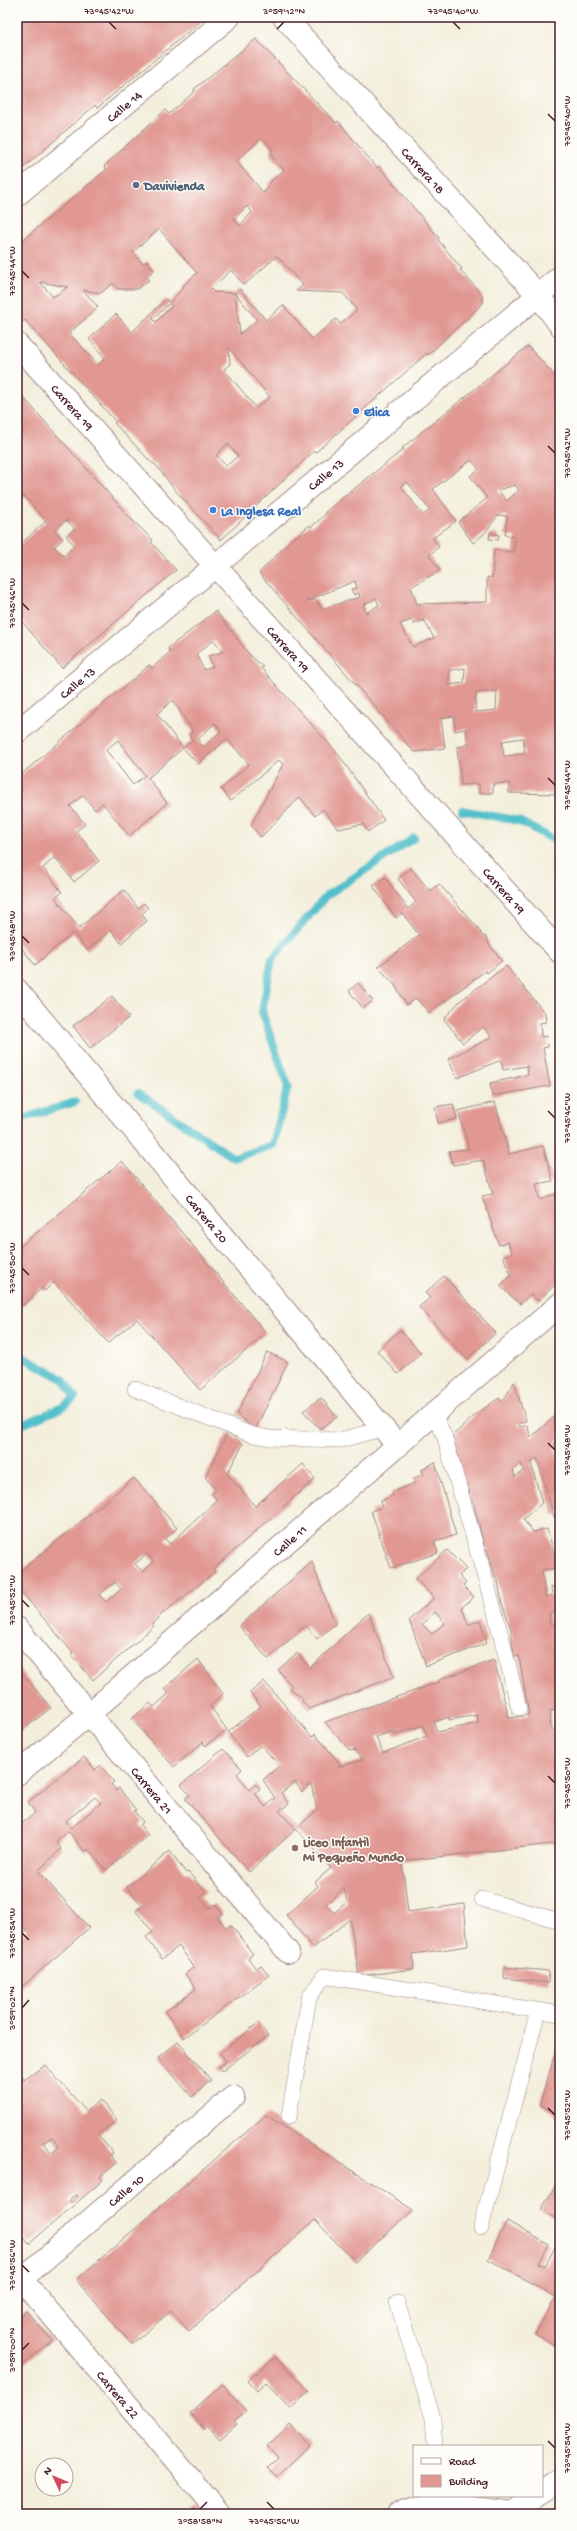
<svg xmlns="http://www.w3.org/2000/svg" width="577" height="2531" viewBox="0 0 577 2531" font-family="'Gochi Hand',sans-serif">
<rect width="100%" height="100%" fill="#fdfcf7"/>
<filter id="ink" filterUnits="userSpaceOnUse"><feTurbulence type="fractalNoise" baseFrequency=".025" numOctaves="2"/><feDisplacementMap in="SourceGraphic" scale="8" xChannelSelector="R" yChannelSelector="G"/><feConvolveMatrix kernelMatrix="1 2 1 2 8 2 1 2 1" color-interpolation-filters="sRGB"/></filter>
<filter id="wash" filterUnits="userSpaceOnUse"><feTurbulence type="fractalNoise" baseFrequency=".012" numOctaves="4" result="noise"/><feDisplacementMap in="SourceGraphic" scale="16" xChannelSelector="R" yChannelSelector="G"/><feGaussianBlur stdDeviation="0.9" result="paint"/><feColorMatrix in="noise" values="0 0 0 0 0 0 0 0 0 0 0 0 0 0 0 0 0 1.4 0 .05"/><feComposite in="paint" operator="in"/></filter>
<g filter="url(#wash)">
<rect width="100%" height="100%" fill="#f3efdc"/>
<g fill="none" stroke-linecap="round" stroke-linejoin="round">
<!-- stream -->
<g stroke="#52bfca" stroke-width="8">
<path d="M462,810l57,11 39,21"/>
<path d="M138,1093l96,65 39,-13 15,-59 -26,-74 10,-53 55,-64 87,-57"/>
<path d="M17,1120l58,-18"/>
<path d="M17,1354l46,25 12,18 -12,10 -46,20"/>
</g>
</g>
<g id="blocks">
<!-- building -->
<g fill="#e19893" fill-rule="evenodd">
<path d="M17,17h72l3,4 5,-4h109l-109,91 -2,-3 -74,65 -2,-2 -2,2z"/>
<path d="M256,39l80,84 2,-2 39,47 2,-2 60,72 -1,2 24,29 -2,1 22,25 1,8 -55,52 -1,-2 -111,99 -2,-1 -93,89 -46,-50 -20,-26 -3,-1 -38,-40 2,-1 -91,-102 -3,2 -5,-6v-71l90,-76 -3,-3 61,-56 4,4 26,-23 -1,-2zM262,138l11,12 -3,4 14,16 -12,10 -8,13 -28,-32zM247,206l5,6 -12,14 -6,-7zM159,229l38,44 -14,13 1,1 -15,16 3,3 -16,16 -3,-3 17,-16 -4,-4 -34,33 -16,-18 -27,25 16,19 -7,7 -29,-32 29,-26 -15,-17 18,3 12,-10 5,6h19l12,-9 -2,-3 7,-7 -7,-9 -4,3 -10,-12zM277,256l26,29 -7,6 47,2 14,17 -17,14 -4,-5 -24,20 -29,-34 -17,15 -26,-31 -5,4 22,27 -17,14 -5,-41 -21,-1 -3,-3 20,-19 13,15zM40,282l28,5 -15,10zM229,348l41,49 -14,11 -32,-39 6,-5zM228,444l10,12 -12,10 -10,-11z"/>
<path d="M528,346l32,36v412l-51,-1v-10l-16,1v9h-14v-9l-18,1 -4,-38 11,-2 -2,-16 -11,2 -1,-15 -13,2 4,30 -31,4 -155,-179 32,-33 19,-15 1,2 15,-13 -1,-2 79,-63 -2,-1zM471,460l8,9 -9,7 17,22 -29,24 15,21 12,-10 13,-18 9,1 -2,19 10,2 -1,15 -20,-2 -2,28 -5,-1v25l-70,2 -6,-17 29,-17 -11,-15 10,-8 -6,-9 23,-17 -23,-32zM407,482l23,28 -7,5 -22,-29zM515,485l4,5 -12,11 -9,-11zM355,581l2,7 -6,1 3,6 5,-2 1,4 -38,12 -6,-9 -10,1zM376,598l3,7 -13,8 -3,-8zM412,620l2,4 10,-4 10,18 -21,9 -13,-23zM465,668l-1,15 -16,2 2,-15zM497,691l-1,19 -21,2 1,-19zM523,738l2,16 -21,2 -2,-15z"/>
<path d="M17,390l114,129 19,18 3,3 -2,2 25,28 -114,98 -45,-52v-24l4,-4 -4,-4v-37l29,-26 -22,-25 -7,6zM66,520l9,8 -9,8 8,9 -10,11 -10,-9 9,-8 -8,-9z"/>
<path d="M490,533l9,2 -1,5 -9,-1z"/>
<path d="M216,611l32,42 15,14 -2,1 8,9 69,77 46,66 -16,12 -5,-8 -25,5 -15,-20 -8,7 -15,-19 -39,40 -10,-12 32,-61 -4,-4 -48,41 -10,-12 28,-25 -22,-25 -29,25 -15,-16 -35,30 19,25 -38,33 -26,-33 -8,7 -12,-15 -13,11 15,18 -9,7 23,30 -25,21 -19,-25 -12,11 19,24 -7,6 24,30 45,-38 14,18 6,-5 4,5 -6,6 5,7 -26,22 -10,-13 -24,20 -14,-17 -38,32 -18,-23v-164l127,-108 5,-5 3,3 18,-16 -2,-4zM214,640l9,12 -15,4 5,11 -9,3 -8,-16zM173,700l20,32 -4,3 3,5 -9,8 -26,-34zM215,723l6,8 -18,16 -5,-8zM118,740l27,35 -12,10 -27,-35z"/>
<path d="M411,868l19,23 9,-7 39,44 5,9 2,-1 4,6 -1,1 14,18 -15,12 -2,-2 -56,42 -13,-15 -9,7 -13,-21 -16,-17 41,-32 -17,-22 -6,5 -23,-32 12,-9 23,32 8,-7 -18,-23z"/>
<path d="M506,966l39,47 1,9 -6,1 1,14 6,-1 1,11 -5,1 7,38 -58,10 -2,-13 38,-8 -1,-9 -24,4 -2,-10 -44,18 -9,-19 44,-22 -9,-10 -20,16 -19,-24 16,-18z"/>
<path d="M358,983l15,18 -10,7 -14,-17z"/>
<path d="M112,996l17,21 -39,31 -17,-22z"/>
<path d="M495,1102l14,52 34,-8 10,35 -17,3 4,16 15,-6 5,19v67l-22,21 -7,-7 -11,10 -20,-18 11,-11 -8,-19 9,-3 -4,-11 -9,3 -17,-49 11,-2 -10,-34 -30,5 -4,-14 20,-2 -11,-38z"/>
<path d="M453,1104l4,15 -19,4 -3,-16z"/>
<path d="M122,1161l144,172 -66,57 -63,-71 -29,24 -54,-61 -9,9 -3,-3 -20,18 -5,-9v-48z"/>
<path d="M444,1276l52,57 -29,26 -48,-52 11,-9 -5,-5z"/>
<path d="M400,1330l21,23 -23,21 -21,-23z"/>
<path d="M267,1352l21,10 -33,68 -18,-16z"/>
<path d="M514,1382l12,39 -8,3 2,3 7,-2 4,12 29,-25v26l-6,6 6,21v47l-6,5 -17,-59 -6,5 11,40 -19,16 10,13 14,-3 10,34h3v49l-11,1 1,12h5l3,27h-4l3,27h3v30l-10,2 1,19h9v113l-158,18 6,51 56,-8 4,42 -55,8 1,15 -55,7 -9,-57 -37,29 -27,-33 32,-29 -3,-4 16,-14 -35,-39 21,-19 -6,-26 -9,8 -7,-10 -14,11 8,11 -10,7 17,18 -47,43 -60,-69 -4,-4 5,-4 -9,-10 42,-36 19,20 -5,5 12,16 7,-6 4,5 -5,4 10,14 10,-9 -12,-18 16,-14 -18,-21 -14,12 -19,-25 33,-26 -11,-13 14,-12 48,56 3,-3 16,19 10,12 -3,2 25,-7 -9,-10 -4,1 -25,-29 115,-40 -1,-2 55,-20 15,58 20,-3 -10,-59 -5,1 -3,-28 -9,-26 -5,-26h-2l-8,-28 -2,1 -12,-50 -3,3 -2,-9 2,-2 -2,-7 -3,2 -14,-50 31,-28v1l17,-12 2,3 4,-3zM521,1463l3,7 -9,7 -2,-7zM554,1568l3,18 -6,1 1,9 -7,1 -3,-27zM477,1715l2,8 -42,9 -3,-10 15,-5v3zM423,1725l4,11 -44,17 -7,-16 17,-6 2,4zM344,1888l3,14 -13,11 -8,-9z"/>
<path d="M321,1398l16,19 -17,12 -17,-18z"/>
<path d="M228,1432l15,12 -16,30 28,32 48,-42 12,15 -102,90 2,3 -53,42 -10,10 2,2 -61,54 -22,-25 2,-2 -56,-66v-13l117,-96 43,50 -12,11 5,5 47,-44 -5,-6 4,-4 -11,-13zM147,1554l7,8 -11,10 -8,-8zM115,1582l6,7 -15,13 -7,-7z"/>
<path d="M435,1462l21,73 -22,6 4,12 -47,15 -20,-57 11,-4 -2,-5 13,-7 -1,-3 23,-9 -1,-5 10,-4 -2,-4z"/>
<path d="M447,1550l19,19 -7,7 7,7 -3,3 11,11 -12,10 6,18 12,-5 7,23 -61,23 -17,-46 25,-22 -19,-19zM435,1612l10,11 -13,11 -10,-10z"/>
<path d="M312,1562l23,62 -18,15 -11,-14 -38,34 -29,-33z"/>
<path d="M368,1613l26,64 -85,32 -7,-8 1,-2 -13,-11 2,-2 -14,-16 19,-17 13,15z"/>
<path d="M198,1659l25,35 -13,12 17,24 -22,16 -2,-4 -29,25 -42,-48 18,-16 4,4 14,-13 -4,-5z"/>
<path d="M17,1667l34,41 -34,26z"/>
<path d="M84,1757l11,13 5,-5 14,17 -3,2 5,7 3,-3 17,22 -2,1 9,11 -3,3 8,10 -42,35 -18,-21 -3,3 -17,-21 -12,10 5,8 -23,22 51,57 -72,63v-52l10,-9 -10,-10v-92l18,-15 -7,-11zM95,1797l6,6 -30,25 -5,-7z"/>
<path d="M170,1851l16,22 2,-1 18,20 -6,5 9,11 6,-4 8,10 -5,3 8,11 5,-3 18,24 4,5 -5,4 8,11 5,-4 8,10 -85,63 -19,-26 31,-23 -11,-15 9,-7 -15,-21 -17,13 -16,-22 7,-5 -17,-21 6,-5 -15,-19z"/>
<path d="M559,1894h1v17h-3z"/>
<path d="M504,1967l45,4 -1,12 -44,-5z"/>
<path d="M258,2023l10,13 -46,35 -4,-4 8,-6 -6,-8z"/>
<path d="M560,2037v80l-20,-13z"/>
<path d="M178,2042l33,38 -19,17 -34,-39z"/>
<path d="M45,2065l41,46 15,-11 16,20 -19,15 15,18 -3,2 7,8 -17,14 3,3 -74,64 -12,-15v-154l3,-1 4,6zM52,2137l7,10 -7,6 -9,-10zM76,2194l2,2 -7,7 -2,-3z"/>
<path d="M266,2115l147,95 -58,52 -40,-42 -126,111 -18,-20 -39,33 -56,-64z"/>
<path d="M560,2178v43l-19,-11z"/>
<path d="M507,2221l42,24 -10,18 6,3 10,-19 5,3v98l-25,-14 21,-37 -68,-38z"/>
<path d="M26,2311l26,29 -35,30v-51z"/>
<path d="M275,2357l34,35 -19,16 -24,-26 -9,9 -9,-10z"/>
<path d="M223,2384l23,27 -12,10 3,3 -17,15 -12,-13 -4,4 -14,-17z"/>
<path d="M290,2425l20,20 -34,32 -9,-9 11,-11 -11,-11z"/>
<path d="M560,2507v7h-12v-2z"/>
<path d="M194,2509l5,5h-11z"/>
</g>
</g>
</g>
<g filter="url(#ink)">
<use href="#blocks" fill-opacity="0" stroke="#9e8784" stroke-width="1"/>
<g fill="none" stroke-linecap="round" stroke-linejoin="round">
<!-- service casing -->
<g stroke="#9e8784" stroke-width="16">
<g id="service">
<path d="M135,1389l115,45 19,4 72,2 43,-12"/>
<path d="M434,1415l10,20 52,181 23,92"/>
<path d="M482,1899l78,22"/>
<path d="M289,2116l20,-118 15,-22 236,38"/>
<path d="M481,2227l57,-216"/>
<path d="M397,2302l36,116 2,28"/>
</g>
</g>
<!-- minor casing -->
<g stroke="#9e8784" stroke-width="24">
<g id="minor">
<path id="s1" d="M17,344l543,608"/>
<path id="s2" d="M17,990l381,456"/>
<path id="s3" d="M17,1628l271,324"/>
<path id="s4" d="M17,2274l203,240"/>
<path id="s5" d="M17,2283l216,-186"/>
<path d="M542,2492l18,-12"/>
<path d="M398,2514l38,-11 76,10"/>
<path d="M511,2514l25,-18"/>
</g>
</g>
<!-- tertiary casing -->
<g stroke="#9e8784" stroke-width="24">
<g id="tertiary">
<path id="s6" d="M284,17l254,278 22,30"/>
<path id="s7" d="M17,195l212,-178"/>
<path id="s8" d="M17,732l543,-455"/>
<path id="s9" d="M17,1774l72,-60 471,-410"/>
</g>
</g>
<!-- service -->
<use href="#service" stroke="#fff" stroke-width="15"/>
<!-- minor -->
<use href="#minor" stroke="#fff" stroke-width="22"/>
<!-- tertiary -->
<use href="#tertiary" stroke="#fff" stroke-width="22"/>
</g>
</g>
<!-- ticks -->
<path fill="none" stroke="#4a1f2b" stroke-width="1.5" d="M109,22l7,7M453,22l7,7M277,29l7,-7M548,114l7,7M22,271l7,7M548,446l7,7M22,603l7,7M548,778l7,7M22,936l7,7M548,1111l7,7M22,1268l7,7M548,1443l7,7M22,1600l7,7M548,1776l7,7M22,1933l7,7M22,2008l7,-8M548,2108l7,7M22,2265l7,7M22,2350l7,-7M548,2441l7,7M267,2502l7,7M200,2509l7,-7"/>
<!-- markers -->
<circle fill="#5c6f8a" stroke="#fdfcf7" stroke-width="1.5" cx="136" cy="185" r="4"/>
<g fill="#3f7fe0" stroke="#fdfcf7" stroke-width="1.5">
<circle cx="356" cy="411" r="4"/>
<circle cx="213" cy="510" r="4"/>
</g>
<circle fill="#8d6e63" stroke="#fdfcf7" stroke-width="1.5" cx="295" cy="1848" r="4"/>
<g text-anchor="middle" stroke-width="3" stroke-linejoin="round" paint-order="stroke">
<!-- street labels -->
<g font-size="13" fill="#4a1f2b" stroke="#fdfcf7">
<text dy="5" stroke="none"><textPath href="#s7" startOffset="139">Calle 14</textPath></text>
<text dy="5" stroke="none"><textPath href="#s6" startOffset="207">Carrera 18</textPath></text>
<text dy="5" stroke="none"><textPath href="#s1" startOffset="84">Carrera 19</textPath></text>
<text dy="5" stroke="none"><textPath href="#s8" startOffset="402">Calle 13</textPath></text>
<text dy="5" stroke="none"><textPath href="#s1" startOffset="408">Carrera 19</textPath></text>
<text dy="5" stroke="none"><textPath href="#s8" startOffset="78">Calle 13</textPath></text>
<text dy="5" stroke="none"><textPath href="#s1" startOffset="732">Carrera 19</textPath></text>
<text dy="5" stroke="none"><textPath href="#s2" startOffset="297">Carrera 20</textPath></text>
<text dy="5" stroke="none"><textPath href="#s9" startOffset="359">Calle 11</textPath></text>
<text dy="5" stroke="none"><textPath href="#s3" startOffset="211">Carrera 21</textPath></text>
<text dy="5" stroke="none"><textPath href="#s5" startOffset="143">Calle 10</textPath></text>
<text dy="5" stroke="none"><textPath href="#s4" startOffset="157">Carrera 22</textPath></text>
</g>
<!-- service labels -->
<g font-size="13" font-weight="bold" fill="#4e5e75" stroke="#fdfcf7" text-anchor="start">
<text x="144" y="190">Davivienda</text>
</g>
<!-- shop labels -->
<g font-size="13" font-weight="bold" fill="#366cbe" stroke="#fdfcf7" text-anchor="start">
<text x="364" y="416">Elica</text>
<text x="221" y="515">La Inglesa Real</text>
</g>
<!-- education labels -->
<g font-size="13" font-weight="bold" fill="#785e54" stroke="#fdfcf7" text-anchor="start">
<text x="303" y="1846">Liceo Infantil<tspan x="303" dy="15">Mi Pequeño Mundo</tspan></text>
</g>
</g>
<!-- margin -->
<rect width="577" height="2531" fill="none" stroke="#fdfcf7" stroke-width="44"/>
<!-- legend -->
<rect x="413" y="2445" width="130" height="52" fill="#fdfcf7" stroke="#b5a4a5"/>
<rect x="421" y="2458" width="20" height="6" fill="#ffffff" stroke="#b5a4a5"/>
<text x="449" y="2465" font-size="12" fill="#4a1f2b">Road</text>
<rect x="421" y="2475" width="20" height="12" fill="#e19893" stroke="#b5a4a5"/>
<text x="449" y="2485" font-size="12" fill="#4a1f2b">Building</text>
<!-- north arrow -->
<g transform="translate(54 2477) rotate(314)"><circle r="19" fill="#fdfcf7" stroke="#b5a4a5"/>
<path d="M0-3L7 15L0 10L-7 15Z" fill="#d1495b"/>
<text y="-6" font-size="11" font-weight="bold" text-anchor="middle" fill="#4a1f2b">N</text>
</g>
<rect x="22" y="22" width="533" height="2487" fill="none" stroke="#4a1f2b" stroke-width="1.5"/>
<g font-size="10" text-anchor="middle" fill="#4a1f2b">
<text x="109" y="14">73°45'42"W</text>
<text x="284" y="14">3°59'12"N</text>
<text x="453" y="14">73°45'40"W</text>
<text transform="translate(566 121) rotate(-90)" y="4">73°45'40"W</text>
<text transform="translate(11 271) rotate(-90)" y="4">73°45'44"W</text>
<text transform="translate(566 453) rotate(-90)" y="4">73°45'42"W</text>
<text transform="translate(11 603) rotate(-90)" y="4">73°45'46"W</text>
<text transform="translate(566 785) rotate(-90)" y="4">73°45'44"W</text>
<text transform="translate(11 936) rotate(-90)" y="4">73°45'48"W</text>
<text transform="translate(566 1118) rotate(-90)" y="4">73°45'46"W</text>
<text transform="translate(11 1268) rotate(-90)" y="4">73°45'50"W</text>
<text transform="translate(566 1450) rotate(-90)" y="4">73°45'48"W</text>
<text transform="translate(11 1600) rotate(-90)" y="4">73°45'52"W</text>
<text transform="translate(566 1783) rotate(-90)" y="4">73°45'50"W</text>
<text transform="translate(11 1933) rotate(-90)" y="4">73°45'54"W</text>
<text transform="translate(11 2008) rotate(-90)" y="4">3°59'02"N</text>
<text transform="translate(566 2115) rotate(-90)" y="4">73°45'52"W</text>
<text transform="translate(11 2265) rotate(-90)" y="4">73°45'56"W</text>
<text transform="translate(11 2350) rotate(-90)" y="4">3°59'00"N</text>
<text transform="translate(566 2448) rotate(-90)" y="4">73°45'54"W</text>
<text x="200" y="2524">3°58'58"N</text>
<text x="274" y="2524">73°45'56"W</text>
</g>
</svg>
